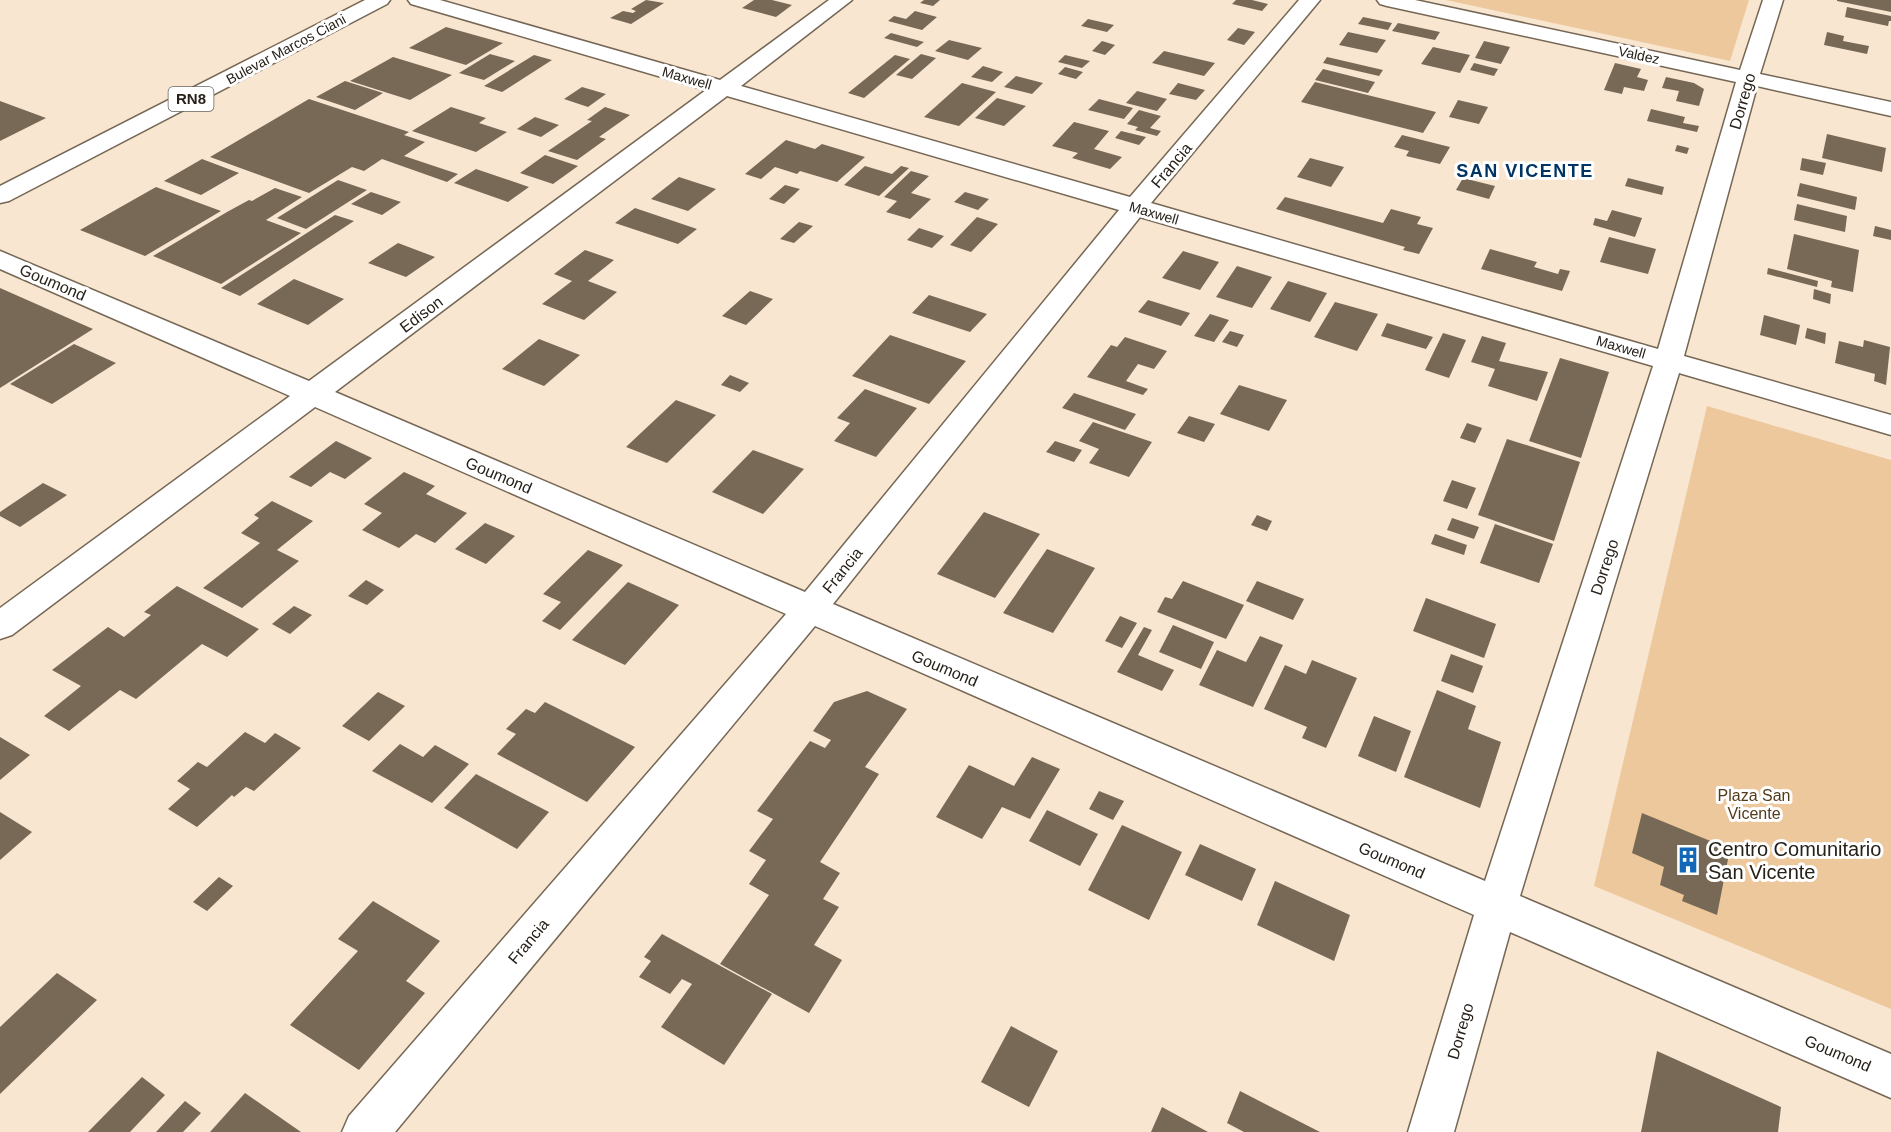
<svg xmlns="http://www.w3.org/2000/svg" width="1891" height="1132" viewBox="0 0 1891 1132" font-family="Helvetica,sans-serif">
<rect width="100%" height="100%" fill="#f8e6d1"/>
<!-- green -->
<g fill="#edc89c">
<path d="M1446,0h303l-19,61z"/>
<path d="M1707,406l184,54v549l-297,-123z"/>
</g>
<!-- building -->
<g fill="#786856">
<path d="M646,0l18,3 -33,21 -21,-6 13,-7 10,2 3,-2 -5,-2z"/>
<path d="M754,0h18l20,5 -16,12 -34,-9z"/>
<path d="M924,0h16l-7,6 -13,-3z"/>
<path d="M1236,0h16l16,4 -6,7 -30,-7z"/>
<path d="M1837,0h54v12l-54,-11z"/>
<path d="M1847,7l44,9v5h-2l-1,5 -43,-9z"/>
<path d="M915,11l22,6 -15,13 -34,-9 6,-5 12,3z"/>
<path d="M1363,17l29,6 -4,7 -30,-6z"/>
<path d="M1088,19l26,6 -7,7 -26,-6z"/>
<path d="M1398,23l42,9 -5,8 -43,-9z"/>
<path d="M446,27l57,16 -37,22 -57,-17z"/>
<path d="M1238,28l17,4 -11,13 -17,-5z"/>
<path d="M1348,32l38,8 -9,13 -38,-8z"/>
<path d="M1827,32l17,4 -1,5 26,5 -2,8 -43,-9z"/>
<path d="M891,33l33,9 -7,5 -33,-9z"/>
<path d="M949,40l33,8 -14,12 -33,-9z"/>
<path d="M1102,41l13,4 -10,10 -13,-4z"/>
<path d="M1484,41l26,6 -9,17 -26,-6z"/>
<path d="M1433,47l37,8 -10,18 -39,-9z"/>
<path d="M1164,51l51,12 -11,13 -52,-13z"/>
<path d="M490,54l25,7 -31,19 -25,-7z"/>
<path d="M921,54l15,4 -24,21 -16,-4z"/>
<path d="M534,55l18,5 -50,32 -18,-6z"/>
<path d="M895,55l15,4 -46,39 -16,-5z"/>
<path d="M1065,55l25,6 -8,7 -24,-6z"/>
<path d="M393,57l59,18 -42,25 -60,-19z"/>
<path d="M1327,57l56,13 -4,6 -56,-13z"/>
<path d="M1474,63l24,6 -4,7 -24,-6z"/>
<path d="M1615,63l26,6 -4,8 11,3 -4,11 -20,-4 -2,7 -18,-4z"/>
<path d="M983,66l20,6 -11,10 -21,-5z"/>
<path d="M1065,67l18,5 -7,7 -18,-5z"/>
<path d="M1323,69l52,13 -7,11 -53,-13z"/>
<path d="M1016,76l27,7 -11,11 -28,-7z"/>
<path d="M1666,77l28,6 10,6 -5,17 -23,-5 3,-10 -17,-3z"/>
<path d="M345,81l38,12 -28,17 -39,-13z"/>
<path d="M1315,82l121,30 -13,21 -122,-31z"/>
<path d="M962,83l34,9 -37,34 -35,-9z"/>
<path d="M1178,83l27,7 -9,10 -27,-6z"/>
<path d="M582,87l24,7 -18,13 -24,-8z"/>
<path d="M1137,91l30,8 -10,12 -31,-8z"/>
<path d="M997,98l29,8 -22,20 -29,-8z"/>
<path d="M309,99l100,33 -5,3 21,7 -21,14 54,18 -11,8 -65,-23 -18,12 -12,-4 -43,26 -99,-36z"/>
<path d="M1099,99l34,9 -9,11 -36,-9z"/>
<path d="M1458,100l30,7 -9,17 -30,-7z"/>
<path d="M0,101l46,17 -46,23z"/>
<path d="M451,107l35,11 -7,5 28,9 -31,20 -64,-21z"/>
<path d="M605,107l25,8 -31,22 7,2 -29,21 -29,-9 44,-30 -5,-1z"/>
<path d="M1651,109l34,8 -2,6 16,3 -2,6 -50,-11z"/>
<path d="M1139,110l22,6 -11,12 11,3 -4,5 -22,-6 3,-3 -11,-3z"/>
<path d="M535,117l24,8 -18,12 -24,-8z"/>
<path d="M1074,122l35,9 -15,18 28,8 -12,12 -38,-11 6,-5 -26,-7z"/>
<path d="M1121,131l25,6 -7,8 -24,-7z"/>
<path d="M1827,134l59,14 -4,24 -60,-14z"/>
<path d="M1402,135l48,12 -10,17 -34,-8 3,-5 -15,-4z"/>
<path d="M786,140l29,9 7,-5 43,13 -28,25 -37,-11 -3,3 -22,-7 -14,12 -16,-5z"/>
<path d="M1677,145l12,3 -2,6 -12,-3z"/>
<path d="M545,155l33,11 -25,18 -33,-11z"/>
<path d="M1310,158l34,9 -13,20 -34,-10z"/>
<path d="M1802,158l24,5 -3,12 -23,-5z"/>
<path d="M202,159l37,14 -38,22 -37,-14z"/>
<path d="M865,166l27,8 9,-8 8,2 -30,28 -35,-11z"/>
<path d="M476,169l53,18 -21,15 -54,-19z"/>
<path d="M911,171l18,5 -18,17 20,6 -21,20 -24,-7 11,-11 -13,-4z"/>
<path d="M679,177l37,12 -28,22 -37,-12z"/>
<path d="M1463,178l32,8 -6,13 -33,-9z"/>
<path d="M1628,178l36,9 -2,8 -37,-9z"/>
<path d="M338,180l29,10 -61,39 -29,-11z"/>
<path d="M1800,183l57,14 -2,13 -58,-14z"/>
<path d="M785,185l15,4 -16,15 -15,-5z"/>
<path d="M156,187l65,24 -76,45 -65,-26z"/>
<path d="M275,188l27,9 -36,23 35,13 -80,51 -68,-28 74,-44 22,-12 3,1z"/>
<path d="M371,192l30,10 -19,13 -31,-11z"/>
<path d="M965,192l24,7 -11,11 -24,-8z"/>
<path d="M1285,197l98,26 8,-14 30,8 -4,7 16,4 -14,26 -16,-4 2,-3 -129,-38z"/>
<path d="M1797,204l50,12 -2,16 -51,-12z"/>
<path d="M635,208l62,21 -19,15 -63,-21z"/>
<path d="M1612,210l30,8 -7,19 -42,-12 2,-7 12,3z"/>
<path d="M335,215l19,6 -114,75 -19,-8z"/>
<path d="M977,217l21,7 -27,28 -21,-7z"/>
<path d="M799,222l14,4 -19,17 -14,-4z"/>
<path d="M1875,226l16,4v10l-18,-4z"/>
<path d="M919,228l25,8 -12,12 -25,-8z"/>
<path d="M1794,234l65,16 -6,42 -22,-5 1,-6 -45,-12z"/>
<path d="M1609,237l47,12 -8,25 -48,-12z"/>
<path d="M398,243l37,14 -29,20 -38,-14z"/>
<path d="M1490,249l47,13 -3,5 24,7 2,-5 10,2 -8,20 -81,-22z"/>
<path d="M585,250l29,10 -26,21 29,11 -33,28 -42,-16 30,-23 -18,-7z"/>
<path d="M1183,251l36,11 -19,28 -38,-12z"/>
<path d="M1237,266l35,11 -20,31 -36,-11z"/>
<path d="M1768,268l50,13 -1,6 -50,-13z"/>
<path d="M294,279l50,20 -36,26 -51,-21z"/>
<path d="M1288,281l39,12 -17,29 -40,-13z"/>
<path d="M0,288l93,41 -93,59z"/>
<path d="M1814,289l17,5 -1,10 -17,-5z"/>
<path d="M750,291l23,8 -27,26 -24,-9z"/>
<path d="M929,295l58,19 -17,18 -58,-19z"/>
<path d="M1148,300l42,13 -9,13 -43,-14z"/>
<path d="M1335,302l43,12 -21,37 -43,-14z"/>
<path d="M1210,314l19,6 -15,22 -20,-6z"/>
<path d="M1764,315l36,10 -4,20 -36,-10z"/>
<path d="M1387,323l46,14 -7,12 -45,-13z"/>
<path d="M1807,328l19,5 -1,11 -20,-6z"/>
<path d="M1230,331l14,4 -7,12 -15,-5z"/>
<path d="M1443,333l23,7 -17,38 -24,-8z"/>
<path d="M890,335l76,26 -37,43 -77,-28z"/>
<path d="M1482,336l24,7 -7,18 49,11 -11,29 -49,-15 7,-17 -24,-7z"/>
<path d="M1125,337l42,14 -13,18 -16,-5 -12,17 22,8 -5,6 -56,-18 24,-32 6,2z"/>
<path d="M539,339l41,16 -36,31 -42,-17z"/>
<path d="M1864,340l26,7 -4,38 -12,-4 1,-7 -40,-11 4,-22 24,6z"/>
<path d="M74,344l42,19 -64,41 -42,-20z"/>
<path d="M1560,358l49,14 -28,86 -52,-17z"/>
<path d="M730,375l19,8 -9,9 -19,-7z"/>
<path d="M1239,385l48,15 -18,31 -49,-17z"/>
<path d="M865,389l52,19 -41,49 -42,-16 16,-18 -13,-5z"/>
<path d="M1074,393l62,21 -11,16 -63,-22z"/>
<path d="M676,400l40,15 -49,48 -41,-16z"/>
<path d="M1189,416l26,8 -11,18 -27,-9z"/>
<path d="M1093,422l59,20 -23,35 -40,-14 10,-14 -20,-8z"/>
<path d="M1467,423l15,5 -7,15 -15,-5z"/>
<path d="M1507,439l73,23 -26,79 -76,-26z"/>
<path d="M336,441l36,17 -27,21 -15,-7 -19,15 -22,-10z"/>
<path d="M1055,441l27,9 -8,12 -28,-10z"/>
<path d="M753,450l51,19 -41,45 -51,-22z"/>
<path d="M404,472l31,14 -9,8 41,19 -32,30 -19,-9 -17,14 -37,-18 20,-17 -18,-9z"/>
<path d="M1452,480l24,8 -9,21 -24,-8z"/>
<path d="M43,483l24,12 -47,32 -20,-11v-4z"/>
<path d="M272,501l41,20 -36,29 22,11 -57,47 -39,-20 57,-45 -19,-10 18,-15 -5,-3z"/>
<path d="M984,512l56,22 -45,64 -58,-24z"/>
<path d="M1257,515l15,6 -5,10 -16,-6z"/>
<path d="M1452,518l27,9 -5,12 -27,-9z"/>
<path d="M485,523l30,13 -29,28 -31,-15z"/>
<path d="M1495,524l58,20 -14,39 -59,-20z"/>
<path d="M1435,534l32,11 -3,10 -33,-11z"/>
<path d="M1047,549l48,19 -42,65 -50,-20z"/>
<path d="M588,550l35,15 -63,65 -18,-9 19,-19 -18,-8z"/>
<path d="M366,580l18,10 -17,15 -19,-9z"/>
<path d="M1183,581l61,24 -18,34 -69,-27 8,-15 7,2z"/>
<path d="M1257,581l47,18 -11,21 -47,-19z"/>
<path d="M628,582l51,23 -54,60 -53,-25z"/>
<path d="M177,586l82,43 -32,28 -25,-13 -66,55 -16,-9 -51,41 -25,-15 37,-30 -29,-16 56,-43 16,10 27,-22 -7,-3z"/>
<path d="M1426,598l70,26 -12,34 -71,-27z"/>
<path d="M294,606l18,9 -22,19 -18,-10z"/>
<path d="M1120,616l17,7 -15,25 -17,-7z"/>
<path d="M1173,625l41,17 -13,27 -42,-17z"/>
<path d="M1144,627l8,3 -14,25 36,15 -12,21 -45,-19z"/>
<path d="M1260,636l23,9 -30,62 -54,-22 18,-35 29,12z"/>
<path d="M1451,654l32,12 -10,27 -32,-12z"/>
<path d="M1312,660l45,18 -31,70 -24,-10 5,-11 -43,-18 21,-44 21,9z"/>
<path d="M1437,690l39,16 -8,23 33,13 -21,66 -76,-31z"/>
<path d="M867,691l40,18 -42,58 14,7 -59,88 20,11 -17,26 16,8 -25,38 28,15 -33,53 -89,-49 49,-69 -20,-11 17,-24 -17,-9 24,-32 -16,-8 53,-70 15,7 6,-8 -18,-9 21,-29z"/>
<path d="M378,692l27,14 -36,35 -27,-15z"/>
<path d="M545,702l90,45 -48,55 -90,-48 19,-20 -10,-5 20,-20 9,4z"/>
<path d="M1374,716l37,15 -15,41 -38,-16z"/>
<path d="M245,732l20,11 10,-10 26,15 -47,43 -8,-4 -12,10 -2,-2 -35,32 -29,-18 22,-20 -13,-8 21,-19 9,5z"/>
<path d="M0,737l30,18 -30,25z"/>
<path d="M400,744l23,13 12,-12 34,19 -37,39 -60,-32z"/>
<path d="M1032,757l28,12 -30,50 -28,-12 -20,32 -46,-22 33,-52 45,21z"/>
<path d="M476,774l73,38 -32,37 -73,-41z"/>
<path d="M1099,791l25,10 -11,19 -24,-11z"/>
<path d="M1047,810l51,24 -18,32 -51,-25z"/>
<path d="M0,812l32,20 -32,28z"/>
<path d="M1642,813l88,36 -13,66 -35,-14 2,-6 -24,-10 4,-18 -32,-14z"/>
<path d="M1122,825l60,27 -33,68 -61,-30z"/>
<path d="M1200,844l56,25 -14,32 -57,-26z"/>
<path d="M219,877l14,9 -26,25 -14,-9z"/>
<path d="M1275,881l75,34 -16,46 -77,-36z"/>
<path d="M373,901l67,40 -34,40 19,12 -66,77 -69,-45 68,-74 -20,-12z"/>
<path d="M662,934l110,60 -48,71 -63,-38 31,-43 -10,-5 -12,15 -31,-17 12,-16 -7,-4z"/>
<path d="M57,973l40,27 -97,94v-67z"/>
<path d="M1011,1026l47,25 -29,56 -48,-25z"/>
<path d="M1657,1051l124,56 -3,25h-137z"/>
<path d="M142,1077l23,18 -35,37h-42z"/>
<path d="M1240,1091l80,41h-76l-17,-9z"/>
<path d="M245,1093l56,39h-91z"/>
<path d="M185,1101l16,12 -18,19h-27z"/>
<path d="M1162,1107l46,25h-57z"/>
</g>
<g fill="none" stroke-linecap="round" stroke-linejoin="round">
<!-- minor casing -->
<g stroke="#766755" stroke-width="3">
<path id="minor" d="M408,0h32l280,80 109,-80h23l-111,86 389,111 169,-197h21l-169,203 507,146 78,-267 -349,-76 -7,-2 -3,-4h38l325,70 23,-70h20l-23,74 131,28v14l-134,-30 -73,270 207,59v20l-212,-62 -159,523 371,158v44l-381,-166 -56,200h-46l66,-217 -659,-289 -420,506h-53l7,-16 437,-502 -471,-207 -303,228 -12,4v-31l290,-212 -290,-127v-18l309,130 397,-291 -295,-86zM727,96l392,114 -314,382 -470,-200zM1140,217l513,149 -168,515 -652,-277z"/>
</g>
<!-- highway casing -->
<g stroke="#766755" stroke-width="3">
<path id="highway" d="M365,0h25l-3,4 -378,197 -9,2v-17z"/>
</g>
<!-- minor -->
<use href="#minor" fill="#fff" fill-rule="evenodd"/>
<!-- highway -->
<use href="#highway" fill="#fff" fill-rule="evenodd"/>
</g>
<!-- icons -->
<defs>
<g id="building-bare" transform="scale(2.07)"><path d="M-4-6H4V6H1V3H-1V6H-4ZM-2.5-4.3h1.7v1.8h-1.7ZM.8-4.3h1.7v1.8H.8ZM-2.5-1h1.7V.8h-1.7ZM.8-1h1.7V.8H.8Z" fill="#1268b6" stroke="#fff" stroke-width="2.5" paint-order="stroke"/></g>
</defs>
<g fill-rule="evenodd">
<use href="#building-bare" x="1688" y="860"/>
</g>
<g text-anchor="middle" stroke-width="6" stroke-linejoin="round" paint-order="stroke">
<!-- far-street labels -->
<g font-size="14" fill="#272119" stroke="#fff">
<text transform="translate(286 49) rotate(-28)" y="5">Bulevar Marcos Ciani</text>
<text transform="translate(1639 55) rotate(12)" y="5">Valdez</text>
<text transform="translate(687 78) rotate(16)" y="5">Maxwell</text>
<text transform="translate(1154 213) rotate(16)" y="5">Maxwell</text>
<text transform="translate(1621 347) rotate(16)" y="5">Maxwell</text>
</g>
<!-- shield labels -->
<rect fill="#fff" stroke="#68645e" stroke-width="1.5" x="168.5" y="87" width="45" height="24" rx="4.5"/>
<g font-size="15" font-weight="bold" fill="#272119">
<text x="191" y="104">RN8</text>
</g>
<!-- street labels -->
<g font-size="16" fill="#272119" stroke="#fff">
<text transform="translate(1742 101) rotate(-74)" y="6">Dorrego</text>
<text transform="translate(1171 165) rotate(-50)" y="6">Francia</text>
<text transform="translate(53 282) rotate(23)" y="6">Goumond</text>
<text transform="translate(421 314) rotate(-37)" y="6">Edison</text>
<text transform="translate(499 475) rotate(23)" y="6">Goumond</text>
<text transform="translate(1604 567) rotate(-72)" y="6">Dorrego</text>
<text transform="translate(842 570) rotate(-51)" y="6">Francia</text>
<text transform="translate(945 668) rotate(23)" y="6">Goumond</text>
<text transform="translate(1392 860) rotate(23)" y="6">Goumond</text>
<text transform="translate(528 941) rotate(-50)" y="6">Francia</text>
<text transform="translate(1460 1031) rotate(-74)" y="6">Dorrego</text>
<text transform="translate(1838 1053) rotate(23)" y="6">Goumond</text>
</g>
<!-- park labels -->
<g font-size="16" fill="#543b1a" stroke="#fff">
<text x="1754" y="801">Plaza San<tspan x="1754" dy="18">Vicente</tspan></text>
</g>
<!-- far-district labels -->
<g font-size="18" font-weight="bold" letter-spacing="1.5" fill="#003465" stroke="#fff">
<text x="1525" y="177">SAN VICENTE</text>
</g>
<!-- near-poi labels -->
<g font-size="20" fill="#272119" stroke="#fff" text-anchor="start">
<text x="1708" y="856">Centro Comunitario<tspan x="1708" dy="23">San Vicente</tspan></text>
</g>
</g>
</svg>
